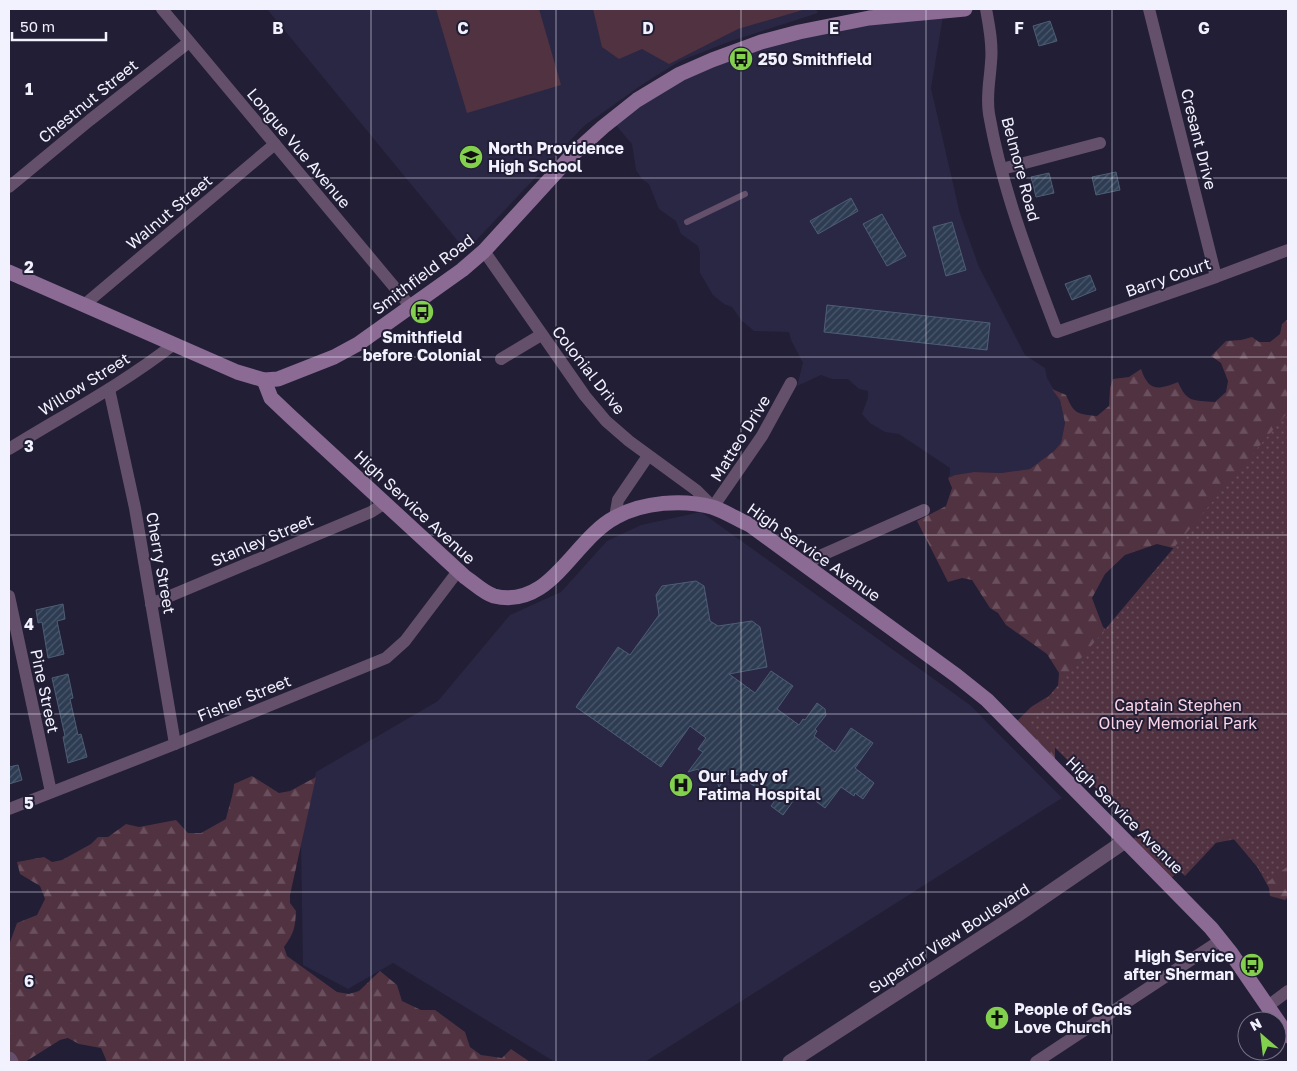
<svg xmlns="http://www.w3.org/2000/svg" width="1297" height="1071" viewBox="0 0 1297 1071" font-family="'Golos Text',sans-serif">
<defs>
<pattern id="forest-firs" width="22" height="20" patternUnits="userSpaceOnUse" patternTransform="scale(1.25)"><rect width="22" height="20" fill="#513241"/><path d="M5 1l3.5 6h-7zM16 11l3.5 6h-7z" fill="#6a505e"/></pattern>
<pattern id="park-dots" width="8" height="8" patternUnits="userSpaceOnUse" patternTransform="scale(1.25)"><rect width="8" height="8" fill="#513241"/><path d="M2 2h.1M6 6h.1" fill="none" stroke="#6a505e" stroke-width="1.8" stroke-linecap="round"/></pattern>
<pattern id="building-hatch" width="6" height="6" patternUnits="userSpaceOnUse" patternTransform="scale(1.25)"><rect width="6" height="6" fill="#2d3c52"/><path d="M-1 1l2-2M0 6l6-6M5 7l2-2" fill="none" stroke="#4c596c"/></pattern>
</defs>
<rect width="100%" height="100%" fill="#211e35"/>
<!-- built -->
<g fill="#2a2744">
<path d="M267,9h549l2,4 -87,28 -51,20 -37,23 -59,42 -118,125z"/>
<path d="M868,9h119l-41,3 -3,4 -12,72 29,126 19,53 46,88 20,13 2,10 13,22 5,23 -4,20 -7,8 -24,18 -29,4 -27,-1 -19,3 -7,3 2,-4v-6l-51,-34 -14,-2 -15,-9 -8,-9 6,-16v-7l-9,-2 -11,-10h-16l-11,-4 -24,11 6,-23 -12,-23 -2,-8 -35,-1 -12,-10 -10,-14 -8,-3 -11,-9 -13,-22v-21l-2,-6 -17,-12 -5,-13 -17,-12 -10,-25 -7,-5 -6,-9 -4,-26 -19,-22 91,-55 165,-50z"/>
<path d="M701,512l269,193 92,93 -417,264h-90l-162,-99 -45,26 -45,-24 -2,-120 15,-73 122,-71 72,-86 51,-23 46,-51 34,-16z"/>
</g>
<!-- forest -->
<g fill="url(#forest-firs)" fill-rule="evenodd">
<path d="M1288,319v578l-3,3 -15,-4 -1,-8 -23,-42 -10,-7 -21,4 -13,6 -35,33 -40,-38 23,-19 -95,-96v40l-42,-44 18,-18 21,-13 6,-7 1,-14 -12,-19 -41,-29 -8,-12 -8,-5 -18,-28 -10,-2 -14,4 -31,-61 29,-15 6,-18 -4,-10 7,-3 19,-3 27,1 29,-4 24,-18 7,-8 4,-20 -5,-23 -8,-11 14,6c8,19 11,19 31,21l12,-10 1,-18 3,-9 16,-2 12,-8c8,23 17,21 37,13 9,21 15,18 37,20l11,-10 2,-11 -7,-18 -10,-7 15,-15 15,-1 11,-3 7,5h11l10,-8 2,-10zM1157,544l20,5 -45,103 -29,-25 -11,-29 13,-24 20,-19z"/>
<path d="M252,776l27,17 11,-2 26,-14 -26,118v8l6,8c-1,18 -2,22 -12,36l3,9 50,36 12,2 10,-3 21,-20 17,14 5,16 19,9h14l30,22 5,15 11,8 21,3 9,-9 19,13h-423l-6,-14 -22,-4 -11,-6 -8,2 -35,22h-15l-1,-117 8,-22 20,-8 8,-16 -5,-13 -20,-12 -3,-12 27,-5 8,5 10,-2 29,-16 7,-7h10l18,-13 13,3 37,-7 12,13h13l25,-14c2,-9 8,-27 8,-35z"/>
</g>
<!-- park -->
<path fill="url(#park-dots)" d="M1288,412v454l-19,15 -42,-50 -42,45 -157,-155z"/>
<!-- pitch -->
<g fill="#513241">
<path d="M436,9h103l22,76 -94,28z"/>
<path d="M593,9h213l-68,20 -69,35 -27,-15 -23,10 -17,-12z"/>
</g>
<!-- building -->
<g fill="url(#building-hatch)" stroke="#4d5e75">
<path d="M1050,21l7,20 -18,5 -6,-20z"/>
<path d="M1116,172l4,18 -24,5 -4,-18z"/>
<path d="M1049,173l5,20 -18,4 -5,-20z"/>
<path d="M851,198l7,13 -40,23 -8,-13z"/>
<path d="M882,214l24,42 -19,10 -24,-42z"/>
<path d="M952,222l14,48 -20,6 -13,-49z"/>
<path d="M1090,275l6,15 -24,10 -7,-16z"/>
<path d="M827,305l163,18 -3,27 -163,-18z"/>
<path d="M696,581l8,5 6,35 8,5 34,-5 8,6 7,40 -38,7 26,19 16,-22 22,15 -16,23 22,16 4,-6 2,1 12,-17 8,6 1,6 -11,14 2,2 -3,5 21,16 16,-24 22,15 -18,25 19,15 -11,16 -8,-6 -1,3 -13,-9 -16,21 -24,-18 -18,25 -12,-9 3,-4 -8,-6 1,-1 -30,-21 -3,4 -6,-4 -9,13 -3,-9 -7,3 -1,-5 -7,2 -3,-9 -10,3 15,-20 -5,-3 8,-11 -16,-12 -29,41 -85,-60 42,-60 12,8 29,-40 -3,-20 6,-9z"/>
<path d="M63,604l2,15 -8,2 7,33 -16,4 -6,-36 -4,1 -2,-13z"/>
<path d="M68,674l5,24 -3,1 8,36 3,-1 6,23 -19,6 -5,-26 2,-1 -13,-58z"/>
<path d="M18,765l4,15 -13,4v-17z"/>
</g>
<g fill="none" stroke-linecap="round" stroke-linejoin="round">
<!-- service -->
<path stroke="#65506b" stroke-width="6" d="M687,222l58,-28"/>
<!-- minor -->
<g stroke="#65506b" stroke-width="12">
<path d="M162,9l249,298"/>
<path d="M986,9c3,16 7,36 5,53 -1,18 -5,34 -2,52 13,75 41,147 68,218l159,-55 72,-27"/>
<path d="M1149,9l67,268"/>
<path d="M1002,169l98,-26"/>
<path d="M9,187l81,-67 99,-78"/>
<path d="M484,251l101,145 21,25 23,20 67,49 17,17 49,-71 29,-53"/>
<path d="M84,305l191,-161"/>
<path d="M501,359l40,-24"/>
<path d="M109,389l26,119 40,236"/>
<path d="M9,449c55,-34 114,-65 165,-105"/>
<path d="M615,517l3,-17 30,-44"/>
<path d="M806,565l16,-10 102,-45"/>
<path d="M9,596l42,196"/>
<path d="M151,604l220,-92 14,-9"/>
<path d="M9,809l166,-65 211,-86 19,-17 53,-70"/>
<path d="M1268,1006l20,-15"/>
<path d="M1036,1062l185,-122"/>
</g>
<!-- tertiary -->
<g stroke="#65506b" stroke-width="15">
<path d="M9,1059l2,3"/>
<path d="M790,1062l227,-147 108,-74"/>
</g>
<!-- secondary -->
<g stroke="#8b6a94" stroke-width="15">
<path d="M9,272l228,100 27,8 14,-1 56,-22 24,-13 104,-74 22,-19 88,-96 31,-28 34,-27 43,-26 32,-14 49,-18 38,-10 70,-14 96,-9"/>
<path d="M264,380l7,18 19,18 175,161c9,6 19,16 29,19 57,14 79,-57 122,-79 27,-15 67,-18 96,-10 13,4 26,13 38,18l207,151 30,24 224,228 20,25 57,83"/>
</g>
</g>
<!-- grid -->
<path fill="none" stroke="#f2f1fe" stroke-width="1" stroke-opacity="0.55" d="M185,9v1053M371,9v1053M556,9v1053M741,9v1053M926,9v1053M1112,9v1053M9,178h1279M9,357h1279M9,535h1279M9,714h1279M9,892h1279"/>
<!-- icons -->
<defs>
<g id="bus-disc" transform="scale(1.25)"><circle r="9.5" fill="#83d04e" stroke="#211e35"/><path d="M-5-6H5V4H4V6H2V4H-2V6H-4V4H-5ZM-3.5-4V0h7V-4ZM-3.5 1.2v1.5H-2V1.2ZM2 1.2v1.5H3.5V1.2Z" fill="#111"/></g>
<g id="school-disc" transform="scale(1.25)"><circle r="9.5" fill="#83d04e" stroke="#211e35"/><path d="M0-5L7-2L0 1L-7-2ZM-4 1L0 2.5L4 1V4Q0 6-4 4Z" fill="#111"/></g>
<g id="hospital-disc" transform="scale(1.25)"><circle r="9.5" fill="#83d04e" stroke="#211e35"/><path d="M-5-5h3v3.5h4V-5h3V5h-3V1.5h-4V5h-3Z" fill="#111"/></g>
<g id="church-disc" transform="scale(1.25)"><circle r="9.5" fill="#83d04e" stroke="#211e35"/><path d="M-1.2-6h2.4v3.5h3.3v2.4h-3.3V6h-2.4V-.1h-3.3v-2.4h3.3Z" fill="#111"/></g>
</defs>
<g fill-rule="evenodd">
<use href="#bus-disc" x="741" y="59"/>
<use href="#school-disc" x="471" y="157"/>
<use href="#bus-disc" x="422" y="312"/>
<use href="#hospital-disc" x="681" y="785"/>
<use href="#bus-disc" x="1252" y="965"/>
<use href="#church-disc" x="997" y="1018"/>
</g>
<g text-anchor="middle" stroke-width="4" stroke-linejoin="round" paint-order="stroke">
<!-- poi labels -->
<g font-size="16" font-weight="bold" fill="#f2f1fe" stroke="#211e35" text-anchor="start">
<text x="758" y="65">250 Smithfield</text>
<text x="488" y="154">North Providence<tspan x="488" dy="18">High School</tspan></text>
<text x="422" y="343" text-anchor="middle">Smithfield<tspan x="422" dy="18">before Colonial</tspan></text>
<text x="698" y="782">Our Lady of<tspan x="698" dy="18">Fatima Hospital</tspan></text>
<text x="1234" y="962" text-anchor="end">High Service<tspan x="1234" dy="18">after Sherman</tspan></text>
<text x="1014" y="1015">People of Gods<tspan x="1014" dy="18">Love Church</tspan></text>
</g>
<!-- street labels -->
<g font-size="16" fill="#f2f1fe" stroke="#211e35">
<text transform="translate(88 101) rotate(-39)" y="6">Chestnut Street</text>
<text transform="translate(1199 139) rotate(76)" y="6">Cresant Drive</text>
<text transform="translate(299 148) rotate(50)" y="6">Longue Vue Avenue</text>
<text transform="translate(1021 169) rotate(75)" y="6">Belmore Road</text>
<text transform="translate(169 212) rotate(-40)" y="6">Walnut Street</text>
<text transform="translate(423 274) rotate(-37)" y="6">Smithfield Road</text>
<text transform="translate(1168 277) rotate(-19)" y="6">Barry Court</text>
<text transform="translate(589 370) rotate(52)" y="6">Colonial Drive</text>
<text transform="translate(84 384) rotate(-32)" y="6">Willow Street</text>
<text transform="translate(740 438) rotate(-58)" y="6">Matteo Drive</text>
<text transform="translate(415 507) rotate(43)" y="6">High Service Avenue</text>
<text transform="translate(262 540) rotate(-23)" y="6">Stanley Street</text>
<text transform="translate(814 552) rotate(35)" y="6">High Service Avenue</text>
<text transform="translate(161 563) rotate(80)" y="6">Cherry Street</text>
<text transform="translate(45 691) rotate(78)" y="6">Pine Street</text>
<text transform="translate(244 698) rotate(-22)" y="6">Fisher Street</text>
<text transform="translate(1125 815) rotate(45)" y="6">High Service Avenue</text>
<text transform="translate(949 938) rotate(-33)" y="6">Superior View Boulevard</text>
</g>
<!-- park labels -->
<g font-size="16" fill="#fbd4e5" stroke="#211e35">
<text x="1178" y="711">Captain Stephen<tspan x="1178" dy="18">Olney Memorial Park</tspan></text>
</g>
</g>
<g font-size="16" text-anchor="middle" font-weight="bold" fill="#f2f1fe" stroke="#211e35" stroke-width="4" stroke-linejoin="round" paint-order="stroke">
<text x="278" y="34">B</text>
<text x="463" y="34">C</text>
<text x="648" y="34">D</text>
<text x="834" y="34">E</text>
<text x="1019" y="34">F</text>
<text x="1204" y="34">G</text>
<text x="29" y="95">1</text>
<text x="29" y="273">2</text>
<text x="29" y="452">3</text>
<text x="29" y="630">4</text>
<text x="29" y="809">5</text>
<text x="29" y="987">6</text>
</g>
<!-- border -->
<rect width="1297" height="1071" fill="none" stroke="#f2f1fe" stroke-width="20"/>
<!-- north arrow -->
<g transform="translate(1262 1036) rotate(332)"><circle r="24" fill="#211e35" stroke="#757285"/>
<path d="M0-4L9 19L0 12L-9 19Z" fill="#83d04e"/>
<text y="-8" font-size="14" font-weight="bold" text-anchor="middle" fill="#f2f1fe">N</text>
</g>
<!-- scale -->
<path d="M12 32v8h94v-8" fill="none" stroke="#f2f1fe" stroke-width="2.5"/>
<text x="20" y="32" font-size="15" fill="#f2f1fe" stroke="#211e35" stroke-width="4" paint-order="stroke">50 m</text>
</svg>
